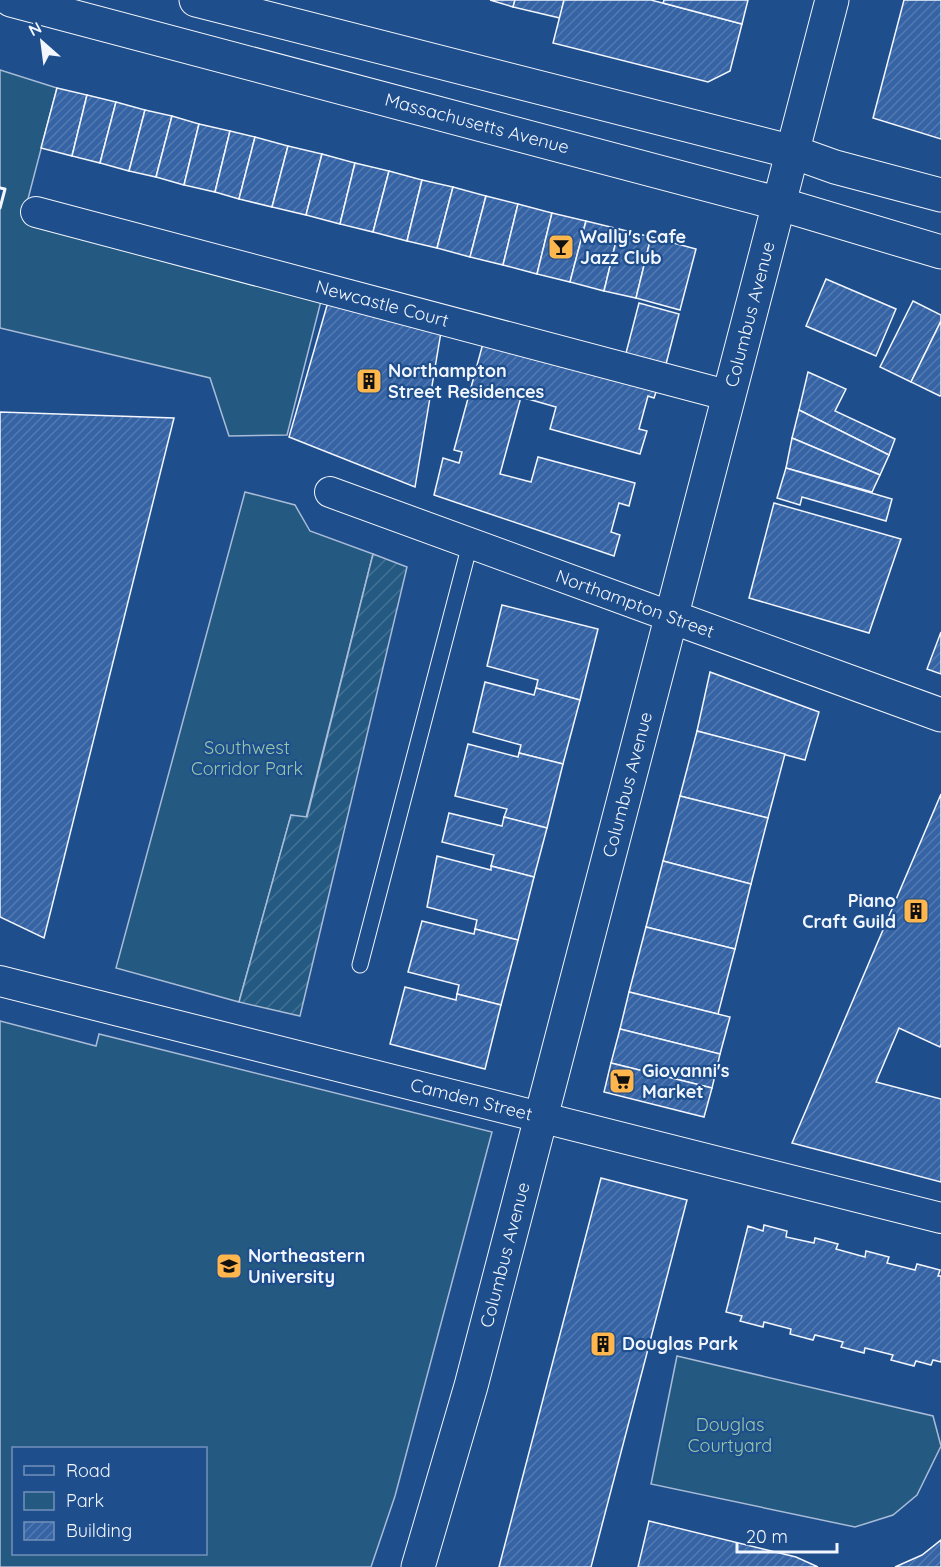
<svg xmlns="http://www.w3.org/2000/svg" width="941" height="1567" viewBox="0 0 941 1567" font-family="Quicksand,sans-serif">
<defs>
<pattern id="garden-furrows" width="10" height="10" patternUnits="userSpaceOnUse" patternTransform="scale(1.5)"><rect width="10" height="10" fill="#245a82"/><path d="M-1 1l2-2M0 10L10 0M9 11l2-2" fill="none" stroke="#447295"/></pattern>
<pattern id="building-hatch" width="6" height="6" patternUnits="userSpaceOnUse" patternTransform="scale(1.5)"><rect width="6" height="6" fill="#3563a3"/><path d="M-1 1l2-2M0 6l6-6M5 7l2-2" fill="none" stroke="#537ab1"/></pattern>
</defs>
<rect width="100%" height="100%" fill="#1f4e8c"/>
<!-- park -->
<g fill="#245a82" stroke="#a8bbd7" stroke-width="1.5" fill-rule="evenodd">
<path d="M0,70l57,18 -34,130 298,83 -34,134 -58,1 -19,-58 -210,-50v-120l5,-18 -5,-2z"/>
<path d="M245,492l50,13 15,26 63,23 -67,264 -15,-3 -52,187 -123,-34z"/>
<path d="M0,1021l96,25 3,-12 393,98 -97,364 -24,71h-371zM14,1448h192v106h-192z"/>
<path d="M677,1356l256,60 8,30 -24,49 -24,20 -38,12 -204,-43z"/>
</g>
<!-- garden -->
<path fill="url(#garden-furrows)" stroke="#a8bbd7" stroke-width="1.5" d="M373,554l34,13 -107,449 -61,-14 52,-187 16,2z"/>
<!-- building -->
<g fill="url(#building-hatch)" stroke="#f2f6ff" stroke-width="1.5">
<path d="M490,0h25l-2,7z"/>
<path d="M515,0h49l-4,18 -47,-11z"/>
<path d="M564,0h87l91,24 -12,47 -22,11 -155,-39z"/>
<path d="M664,0h84l-6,24 -79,-21z"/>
<path d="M904,0h37v139l-68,-21z"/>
<path d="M57,88l30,7 -15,61 -31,-8z"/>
<path d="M87,95l29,7 -16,61 -28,-7z"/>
<path d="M116,102l29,8 -16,61 -29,-8z"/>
<path d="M145,110l27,6 -16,61 -27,-6z"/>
<path d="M172,116l27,8 -15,61 -28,-8z"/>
<path d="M199,124l31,7 -15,61 -31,-7z"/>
<path d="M230,131l25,6 -16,62 -24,-7z"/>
<path d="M255,137l33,9 -16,61 -33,-8z"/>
<path d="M288,146l34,8 -16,61 -34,-8z"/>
<path d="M322,154l33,9 -15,61 -34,-9z"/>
<path d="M355,163l34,8 -16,61 -33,-8z"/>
<path d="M389,171l33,9 -15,61 -34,-9z"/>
<path d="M422,180l31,7 -16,61 -30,-7z"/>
<path d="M453,187l33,9 -16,61 -33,-9z"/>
<path d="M486,196l32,8 -15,61 -33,-8z"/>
<path d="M518,204l34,9 -15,61 -34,-9z"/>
<path d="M552,213l34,8 -16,61 -33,-8z"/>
<path d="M586,221l33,8 -15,62 -34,-9z"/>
<path d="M619,229l32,8 -15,61 -32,-7z"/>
<path d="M651,237l45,12 -16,61 -44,-12z"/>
<path d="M826,279l70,30 -20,47 -70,-30z"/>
<path d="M913,301l28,14v6l-30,61 -31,-15z"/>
<path d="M328,302l114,24 -27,161 -126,-50z"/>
<path d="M639,303l40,11 -14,54 -40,-11z"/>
<path d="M941,321v74l-1,1 -29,-14z"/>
<path d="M485,336l174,47 -5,15 -6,-2 -9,33 8,2 -7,23 -90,-25 6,-22 -35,-10 -21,77 31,8 7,-25 97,26 -6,23 -10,-3 -8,29 9,3 -6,21 -180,-61 9,-37 16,5 3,-11 -8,-2z"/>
<path d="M808,372l38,17 -11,22 60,28 -6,16 -90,-45z"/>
<path d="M799,410l90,45 -9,20 -88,-37z"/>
<path d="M0,412l174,6 -130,520 -44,-21z"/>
<path d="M792,438l88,37 -8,17 -86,-24z"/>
<path d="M786,468l106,31 -6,22 -84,-24 -2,8 -23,-7z"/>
<path d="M774,503l127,36 -32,94 -120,-35z"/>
<path d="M502,605l96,24 -18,71 -44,-12 2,-8 -51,-14z"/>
<path d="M941,632v42l-14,-5z"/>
<path d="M710,672l109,40 -14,48 -108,-29z"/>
<path d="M485,682l49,13 2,-7 44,12 -17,64 -44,-11 2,-8 -48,-13z"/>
<path d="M697,731l88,23 -17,64 -88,-22z"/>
<path d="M468,744l50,13 1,-4 44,11 -16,64 -43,-11 3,-8 -52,-13z"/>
<path d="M941,794v250l-1,3 -41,-19 -23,54 65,17v83l-149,-39z"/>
<path d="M680,796l88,22 -17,66 -88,-23z"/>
<path d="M449,813l53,13 2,-9 43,11 -13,49 -43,-11 3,-11 -52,-13z"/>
<path d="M437,856l54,14v-4l43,11 -16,63 -43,-11 2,-9 -50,-13z"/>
<path d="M663,861l88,23 -16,65 -89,-22z"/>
<path d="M422,921l52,13 1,-5 43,11 -17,65 -44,-11 2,-9 -51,-13z"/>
<path d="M646,927l89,22 -17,65 -89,-22z"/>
<path d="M405,987l51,13 1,-6 44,11 -16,64 -95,-25z"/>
<path d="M629,992l101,25 -10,37 -100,-25z"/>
<path d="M620,1029l100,25 -8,34 -101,-25z"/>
<path d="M611,1063l101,25 -8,29 -100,-25z"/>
<path d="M601,1178l86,22 -96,367h-92z"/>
<path d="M764,1225l23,6 -1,6 28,6 1,-5 23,6 -2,5 29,8 1,-6 23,6 -2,6 28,7 2,-6 23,6 -2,6h3v86l-8,-2 -2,5 -15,-4 -2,5 -23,-6 2,-5 -28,-7 -1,5 -23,-6 2,-5 -28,-7 -2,5 -23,-6 1,-5 -27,-7 -1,5 -23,-6 2,-5 -16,-4 22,-86 15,5z"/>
<path d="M649,1521l147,36 22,10h-180z"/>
<path d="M941,1540v27h-46l27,-12z"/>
</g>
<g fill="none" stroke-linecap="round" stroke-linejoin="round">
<!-- lane casing -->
<g stroke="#f2f6ff" stroke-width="17">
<path id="lane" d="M360,965l110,-421"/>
</g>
<!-- street casing -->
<g stroke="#f2f6ff" stroke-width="32">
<g id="street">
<path id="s1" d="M36,212l694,184"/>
<path d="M330,492l342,125"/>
<path id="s2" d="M0,981l941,237"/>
</g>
</g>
<!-- secondary casing -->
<g stroke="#f2f6ff" stroke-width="35">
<path id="secondary" d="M672,617l269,98"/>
</g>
<!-- primary casing -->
<g stroke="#f2f6ff" stroke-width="35">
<g id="primary">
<path id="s3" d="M11,0l769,204 161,48"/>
<path d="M196,0l597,152 42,15 106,28"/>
<path id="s4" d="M418,1567l53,-181 361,-1386"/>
</g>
</g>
<!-- lane -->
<use href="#lane" stroke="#1f4e8c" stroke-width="15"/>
<!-- street -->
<use href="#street" stroke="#1f4e8c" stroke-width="30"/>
<!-- secondary -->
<use href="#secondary" stroke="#1f4e8c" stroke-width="33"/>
<!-- primary -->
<use href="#primary" stroke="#1f4e8c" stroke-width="33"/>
<!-- wall -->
<path stroke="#f2f6ff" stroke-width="3" d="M0,188l5,1 -5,19"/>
</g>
<!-- icons -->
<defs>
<g id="bar-square" transform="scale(1.35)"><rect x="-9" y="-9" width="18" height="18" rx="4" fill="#ffb74d" stroke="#1f4e8c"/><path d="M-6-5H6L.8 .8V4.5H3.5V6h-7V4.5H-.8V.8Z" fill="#111"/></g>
<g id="building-square" transform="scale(1.35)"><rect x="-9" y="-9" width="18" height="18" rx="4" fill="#ffb74d" stroke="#1f4e8c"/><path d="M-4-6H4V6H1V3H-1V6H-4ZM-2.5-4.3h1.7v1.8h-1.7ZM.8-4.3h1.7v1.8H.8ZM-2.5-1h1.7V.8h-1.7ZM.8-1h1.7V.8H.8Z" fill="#111"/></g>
<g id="supermarket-square" transform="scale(1.35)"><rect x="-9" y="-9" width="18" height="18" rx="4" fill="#ffb74d" stroke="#1f4e8c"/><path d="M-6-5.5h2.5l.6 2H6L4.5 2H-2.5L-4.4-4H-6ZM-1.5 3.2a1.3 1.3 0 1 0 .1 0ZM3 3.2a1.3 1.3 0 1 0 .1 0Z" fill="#111"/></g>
<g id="university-square" transform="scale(1.35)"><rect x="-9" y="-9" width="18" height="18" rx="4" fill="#ffb74d" stroke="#1f4e8c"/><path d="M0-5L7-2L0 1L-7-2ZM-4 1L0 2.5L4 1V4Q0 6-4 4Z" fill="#111"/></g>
</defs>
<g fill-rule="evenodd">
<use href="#bar-square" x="561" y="247"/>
<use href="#building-square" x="369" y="381"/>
<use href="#building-square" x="916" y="911"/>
<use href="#supermarket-square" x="622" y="1081"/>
<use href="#university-square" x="229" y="1266"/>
<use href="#building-square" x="603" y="1344"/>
</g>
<g text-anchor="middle" stroke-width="4.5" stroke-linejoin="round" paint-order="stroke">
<!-- street labels -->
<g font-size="18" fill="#f2f6ff" stroke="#1f4e8c">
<text dy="6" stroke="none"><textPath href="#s3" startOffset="482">Massachusetts Avenue</textPath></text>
<text dy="6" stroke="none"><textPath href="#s1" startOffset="358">Newcastle Court</textPath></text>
<text dy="6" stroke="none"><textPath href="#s4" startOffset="1296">Columbus Avenue</textPath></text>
<text transform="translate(635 604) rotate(20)" y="6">Northampton Street</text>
<text dy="6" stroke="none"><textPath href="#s4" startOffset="810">Columbus Avenue</textPath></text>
<text dy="6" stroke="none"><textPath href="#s2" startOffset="486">Camden Street</textPath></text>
<text dy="6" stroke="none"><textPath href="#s4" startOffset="324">Columbus Avenue</textPath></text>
</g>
<!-- poi labels -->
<g font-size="18" font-weight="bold" fill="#f2f6ff" stroke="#1f4e8c" text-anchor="start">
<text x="580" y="243">Wally's Cafe<tspan x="580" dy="21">Jazz Club</tspan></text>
<text x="388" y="377">Northampton<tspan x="388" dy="21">Street Residences</tspan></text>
<text x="896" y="907" text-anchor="end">Piano<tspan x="896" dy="21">Craft Guild</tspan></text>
<text x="642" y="1077">Giovanni's<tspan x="642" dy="21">Market</tspan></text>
<text x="248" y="1262">Northeastern<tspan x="248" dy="21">University</tspan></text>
<text x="622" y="1350">Douglas Park</text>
</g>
<!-- park labels -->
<g font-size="18" fill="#97c8a6" stroke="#1f4e8c">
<text x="247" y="754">Southwest<tspan x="247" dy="21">Corridor Park</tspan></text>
<text x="730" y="1431">Douglas<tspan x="730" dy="21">Courtyard</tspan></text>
</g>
</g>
<!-- legend -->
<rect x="12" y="1447" width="195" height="108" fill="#1f4e8c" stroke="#7391ba" stroke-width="1.5"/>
<rect x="24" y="1466" width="30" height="9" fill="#1f4e8c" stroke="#7391ba" stroke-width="1.5"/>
<text x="66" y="1477" font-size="18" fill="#f2f6ff">Road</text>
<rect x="24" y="1492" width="30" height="18" fill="#245a82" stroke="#7391ba" stroke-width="1.5"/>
<text x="66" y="1507" font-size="18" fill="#f2f6ff">Park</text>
<rect x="24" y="1522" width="30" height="18" fill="url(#building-hatch)" stroke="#7391ba" stroke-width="1.5"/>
<text x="66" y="1537" font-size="18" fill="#f2f6ff">Building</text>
<!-- north arrow -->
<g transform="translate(42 42) rotate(332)" stroke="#1f4e8c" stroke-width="4.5" paint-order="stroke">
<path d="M0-4.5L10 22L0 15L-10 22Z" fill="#f2f6ff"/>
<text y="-9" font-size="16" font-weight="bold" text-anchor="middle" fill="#f2f6ff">N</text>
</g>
<!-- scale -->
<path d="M737 1543v9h100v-9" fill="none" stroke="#f2f6ff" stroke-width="3"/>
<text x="746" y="1543" font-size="18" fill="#f2f6ff" stroke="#1f4e8c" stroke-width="4.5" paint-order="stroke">20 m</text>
</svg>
